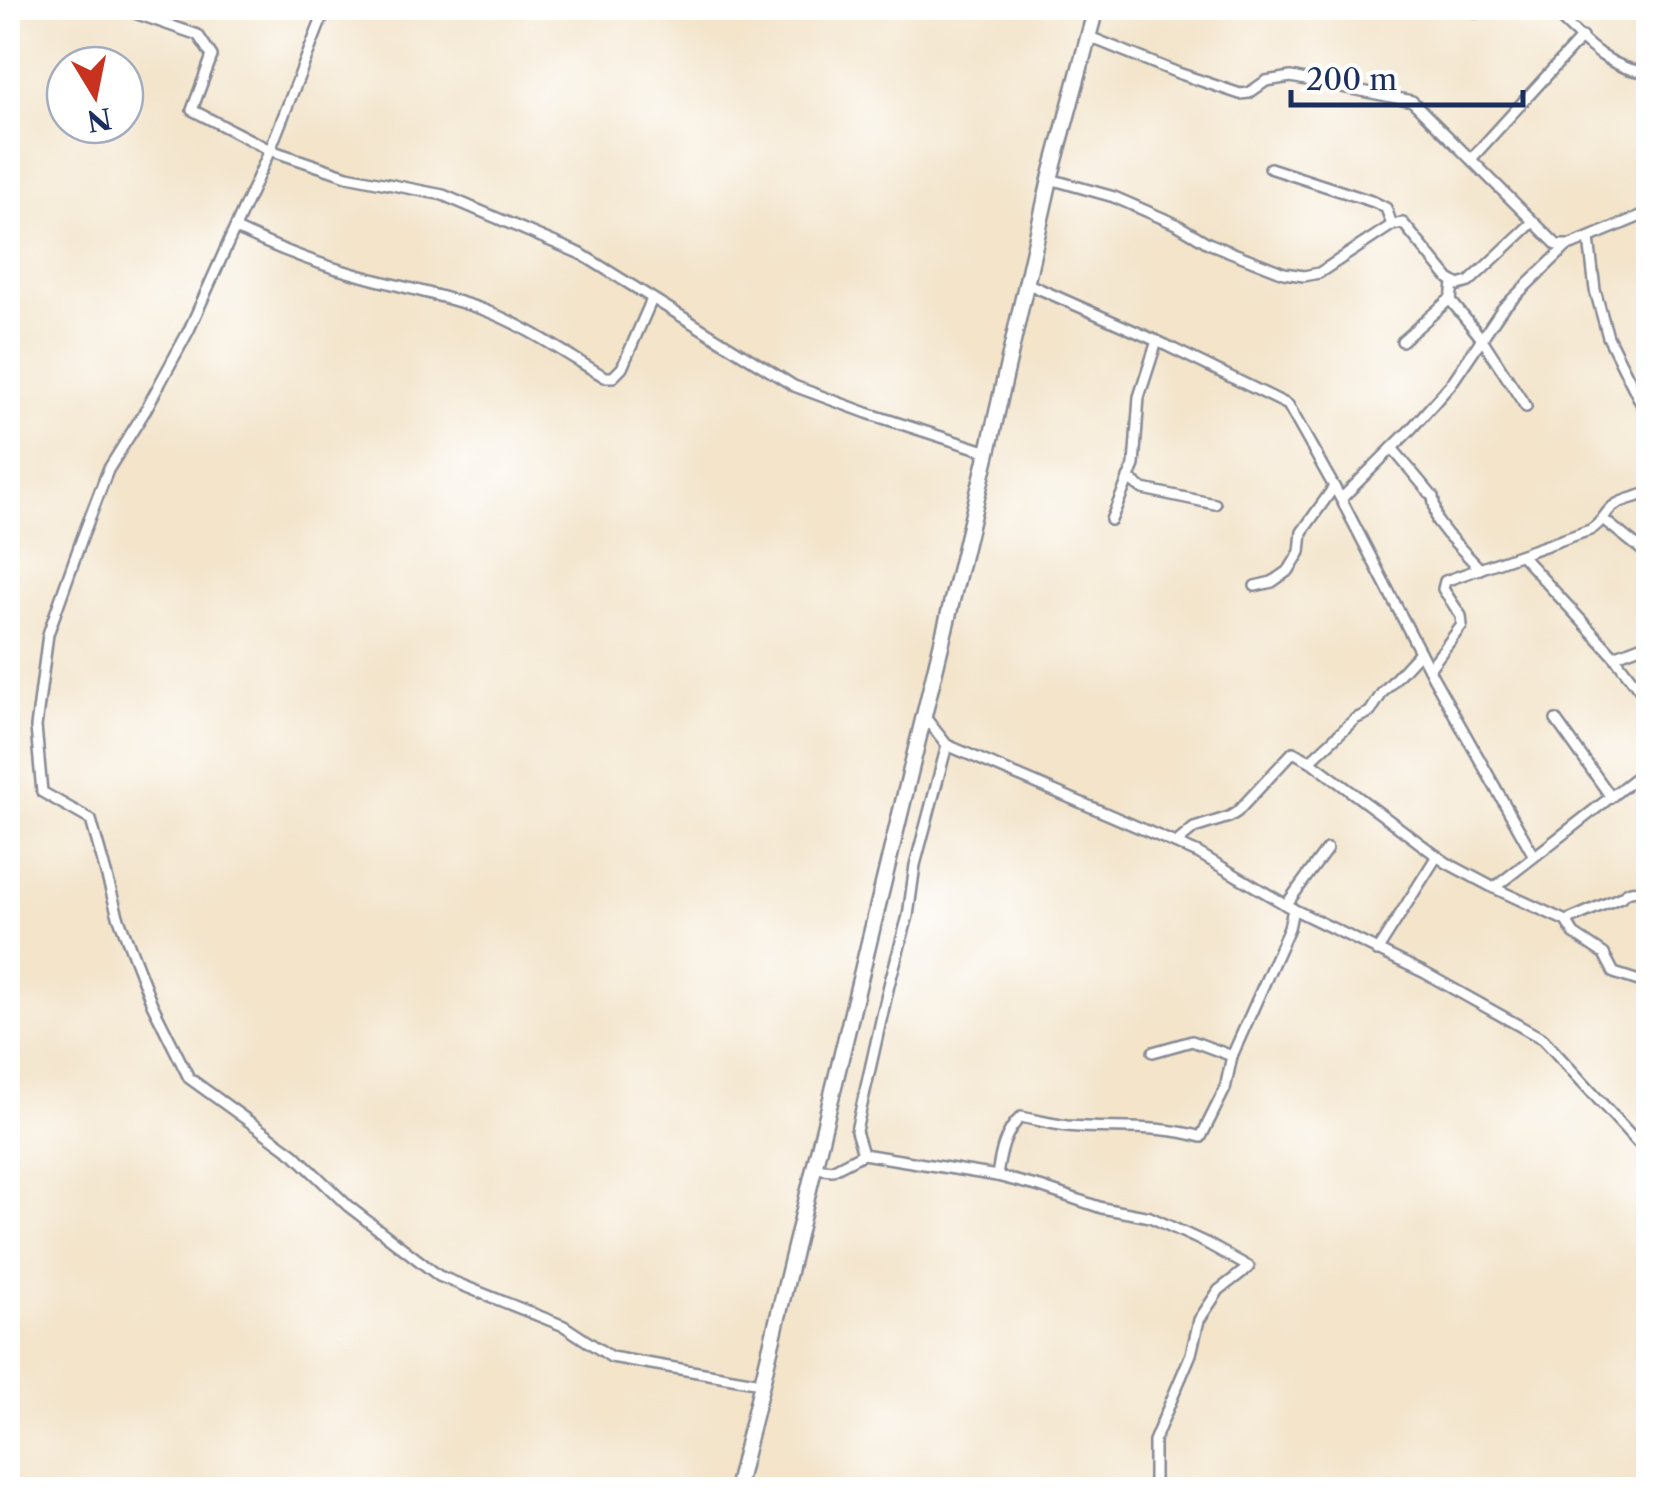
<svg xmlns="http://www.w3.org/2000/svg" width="1656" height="1497" viewBox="0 0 1656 1497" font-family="'Libre Caslon Text',serif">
<rect width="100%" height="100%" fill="#fff"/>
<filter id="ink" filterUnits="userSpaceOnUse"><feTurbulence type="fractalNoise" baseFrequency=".01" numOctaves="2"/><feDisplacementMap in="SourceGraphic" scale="20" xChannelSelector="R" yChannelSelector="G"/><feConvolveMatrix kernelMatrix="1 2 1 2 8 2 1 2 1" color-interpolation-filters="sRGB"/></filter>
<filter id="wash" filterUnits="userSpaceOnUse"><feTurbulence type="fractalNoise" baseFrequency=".0048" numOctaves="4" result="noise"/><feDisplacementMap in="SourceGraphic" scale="40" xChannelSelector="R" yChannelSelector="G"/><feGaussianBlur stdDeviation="2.25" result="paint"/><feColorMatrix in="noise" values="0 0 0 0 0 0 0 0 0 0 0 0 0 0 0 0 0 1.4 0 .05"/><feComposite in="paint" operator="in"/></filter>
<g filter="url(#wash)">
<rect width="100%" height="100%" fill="#f3e4ca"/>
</g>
<g filter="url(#ink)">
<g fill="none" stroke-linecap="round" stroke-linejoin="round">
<!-- minor casing -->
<g stroke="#878a94" stroke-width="14">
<g id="minor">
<path d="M120,8l78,27 14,21 -20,54 78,40 -81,180 -44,81 -37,59 -26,68 -34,96 -12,93 6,65 49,28 27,96 34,88 37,74 105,76 54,52 91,70 125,50 47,31 150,26"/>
<path d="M326,8l-56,142 77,26 96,19 138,59 213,132 73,27 121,39"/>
<path d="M1549,8c29,26 58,63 99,64"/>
<path d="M1476,13l5,-5"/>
<path d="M1087,36l91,37 62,21 9,-1 17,-12 25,-4 121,24 145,144h14l77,-32"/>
<path d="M1471,159l111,-122"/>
<path d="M1270,168l104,34 12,6 6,17"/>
<path d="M1050,179l64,18 62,27 32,19 76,30 20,3 15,-3 73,-48 11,-2 46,56 10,6 10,-3 64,-60"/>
<path d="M236,229c38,18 75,33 115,44 44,13 89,21 133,37 42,16 82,44 121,67h8l9,-9 30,-69"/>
<path d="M1589,238l6,52 13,47 40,80"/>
<path d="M1026,283l131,58 131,64 53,94 92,178 101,179"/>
<path d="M1453,283l-2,18 31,38 44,68"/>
<path d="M1402,341l49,-43"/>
<path d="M1392,448l41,49 4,24 10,13 33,35"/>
<path d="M1128,478l15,11 72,15"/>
<path d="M1341,499l70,-70 40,-45 51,-75 65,-63"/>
<path d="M1111,520l23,-55 5,-68 18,-56"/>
<path d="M1604,520l44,35"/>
<path d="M1521,555l93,101 28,37 6,13"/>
<path d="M1255,586l17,-4 17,-12 11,-18 2,-20 32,-45"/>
<path d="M1614,656l34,-13"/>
<path d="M1429,669l33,-44 -1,-9 -18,-27 2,-8 145,-51c14,-8 14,-18 25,-25 9,-6 23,-8 33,-12"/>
<path d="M924,716l23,29 251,108 95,56 132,64 118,66 97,106 8,-5"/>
<path d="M1556,720l55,77"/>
<path d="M947,745l-32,120 -7,51 -19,69 -33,146 7,23 134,22 43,11 62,21 48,9 56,26 43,24 -30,23 -20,30 -8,34 -37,87v49"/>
<path d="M1310,761l45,-42 15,-7 12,-19 38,-41"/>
<path d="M1176,843l18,-15 35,-11 8,-5 56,-60 17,9 127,95"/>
<path d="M1494,888l72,33 8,13 30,20 10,19 34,11"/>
<path d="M1286,905l41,-56"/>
<path d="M1566,921l55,-24c10,-9 16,-8 27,-1"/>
<path d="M1377,951l60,-95 10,7 47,25 154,-120"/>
<path d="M1153,1052l39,-11 40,15"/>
<path d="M815,1168l17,2 31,-16"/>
<path d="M997,1176c3,-21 7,-44 24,-59 15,3 31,7 46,9 46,4 90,-2 134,11l24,-48 7,-33 57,-128 4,-19"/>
</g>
</g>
<!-- primary casing -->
<g stroke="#878a94" stroke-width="19">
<path id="primary" d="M736,1490l252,-1038 62,-273 46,-171"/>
</g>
<!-- minor -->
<use href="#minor" stroke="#fff" stroke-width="9"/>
<!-- primary -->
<use href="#primary" stroke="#fff" stroke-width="14"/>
</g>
</g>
<!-- margin -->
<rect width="1656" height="1497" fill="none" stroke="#fff" stroke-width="40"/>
<!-- north arrow -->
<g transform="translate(95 95) rotate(170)"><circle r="48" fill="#ffffff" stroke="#a4acbf" stroke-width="2.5"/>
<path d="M0-8L18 38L0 25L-18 38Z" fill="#c8321e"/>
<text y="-15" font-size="28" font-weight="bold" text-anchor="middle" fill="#1b2f5e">N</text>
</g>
<!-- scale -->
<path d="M1291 90v15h232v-15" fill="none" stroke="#1b2f5e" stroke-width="5"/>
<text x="1306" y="90" font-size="30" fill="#1b2f5e" stroke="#ffffff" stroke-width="8" paint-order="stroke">200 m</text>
</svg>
